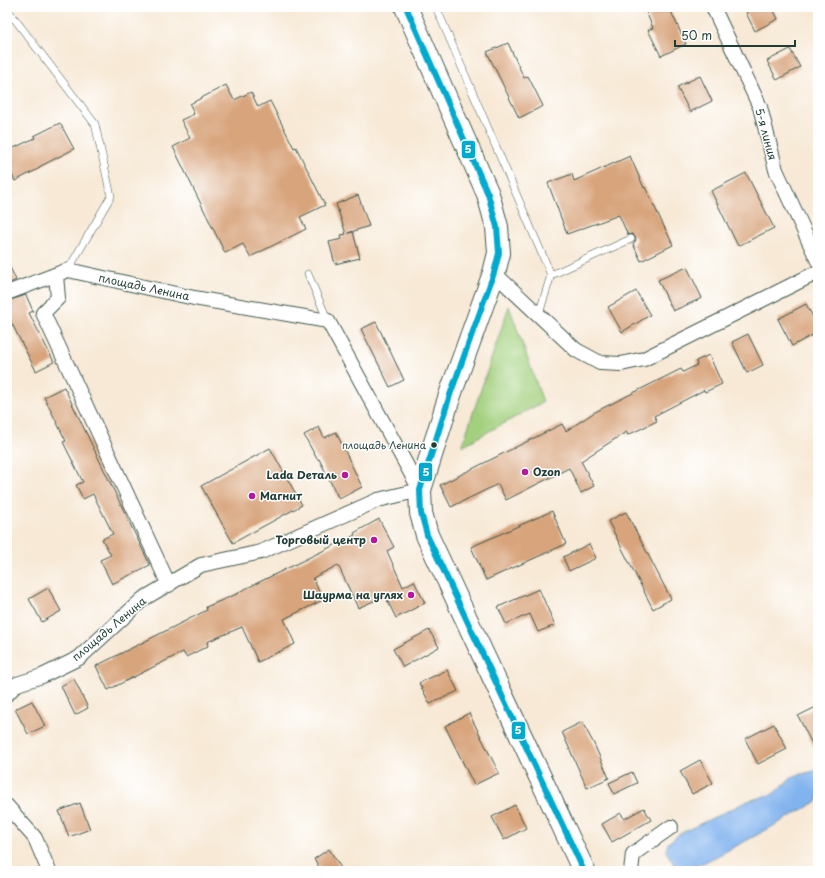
<svg xmlns="http://www.w3.org/2000/svg" width="825" height="878" viewBox="0 0 825 878" font-family="'Playpen Sans',sans-serif">
<rect width="100%" height="100%" fill="#fff"/>
<filter id="ink" filterUnits="userSpaceOnUse"><feTurbulence type="fractalNoise" baseFrequency=".025" numOctaves="2"/><feDisplacementMap in="SourceGraphic" scale="8" xChannelSelector="R" yChannelSelector="G"/><feConvolveMatrix kernelMatrix="1 2 1 2 8 2 1 2 1" color-interpolation-filters="sRGB"/></filter>
<filter id="wash" filterUnits="userSpaceOnUse"><feTurbulence type="fractalNoise" baseFrequency=".012" numOctaves="4" result="noise"/><feDisplacementMap in="SourceGraphic" scale="16" xChannelSelector="R" yChannelSelector="G"/><feGaussianBlur stdDeviation="0.9" result="paint"/><feColorMatrix in="noise" values="0 0 0 0 0 0 0 0 0 0 0 0 0 0 0 0 0 1.4 0 .05"/><feComposite in="paint" operator="in"/></filter>
<g filter="url(#wash)">
<rect width="100%" height="100%" fill="#f7e9d6"/>
<!-- green -->
<path fill="#a3d07e" stroke="#618659" d="M509,306l34,96 -81,44z"/>
<!-- water -->
<path fill="#81b3ee" stroke="#507891" d="M818,770v31c-32,18 -64,36 -97,53 -12,6 -23,12 -36,16l-12,-7 -7,-12 2,-8 13,-10 67,-32 25,-7 21,-18z"/>
<g id="blocks">
<!-- building -->
<g fill="#d8a47c">
<path d="M644,7h25l17,37 -25,12 -13,-26 5,-2z"/>
<path d="M759,7h13l6,12 -23,12 -9,-18z"/>
<path d="M508,43l16,35 4,-2 15,30 -24,12 -32,-66z"/>
<path d="M790,49l10,18 -23,13 -10,-19z"/>
<path d="M700,76l12,25 -22,11 -13,-25z"/>
<path d="M226,85l8,15 17,-8 7,15 12,-6 24,47 2,-1 29,58 -25,12 6,12 -56,28 -7,-13 -18,9 -52,-106 17,-9 -9,-18 13,-6 -4,-10z"/>
<path d="M60,123l14,26 -35,18 1,1 -25,13 -8,-16v-14l28,-13 -1,-2z"/>
<path d="M630,156l14,32 1,-1 28,58 -32,16 -8,-17 3,-4 -1,-3 -3,-3 -4,1 -9,-20 -52,19 -19,-51 24,-9 2,7z"/>
<path d="M746,173l28,55 -36,18 -27,-55z"/>
<path d="M358,195l11,31 -21,7 5,-1 7,26 -25,6 -6,-22 13,-3 -1,-4 5,-1 -10,-30z"/>
<path d="M7,261l9,19 -9,4z"/>
<path d="M687,267l15,31 -29,13 -15,-31z"/>
<path d="M636,291l14,24 -28,17 -14,-25z"/>
<path d="M26,295l7,16 -4,2 25,49 -18,9 -25,-49 -4,2v-23z"/>
<path d="M806,304l12,22v6l-26,14 -14,-27z"/>
<path d="M376,322l28,58 -14,7 -29,-58z"/>
<path d="M748,334l15,31 -16,8 -15,-31z"/>
<path d="M709,355l13,29 -17,8 -1,-2 -50,26 3,5 -29,14 -2,-3 -45,29 13,25 -13,7 -12,-25 -63,32 -8,-16 -47,23 -11,-22 122,-61 4,7 29,-19 86,-43 2,3 14,-7 -1,-4z"/>
<path d="M64,387l86,178 -38,19 -12,-24 11,-5 -9,-16 11,-5 -20,-40 -10,5 -7,-14 7,-3 -20,-40 3,-1 -22,-44z"/>
<path d="M319,427l5,11 12,-6 26,55 -23,12 -20,-40h-2l-13,-24z"/>
<path d="M270,448l32,57 -69,38 -32,-57z"/>
<path d="M552,511l14,33 -80,36 -15,-33z"/>
<path d="M626,512l45,87 -18,10 -45,-88z"/>
<path d="M379,519l15,28 -7,4 16,36 11,-6 11,22 -29,15 -11,-22 -27,12 -20,-43 -25,13 10,22 -39,19 11,25 -37,18 -16,-35 -35,15 1,4 -22,11 -3,-5 -75,38 -12,-24 111,-56 -1,-3 33,-14v-1l116,-57 -1,-2z"/>
<path d="M589,544l7,14 -27,13 -6,-14z"/>
<path d="M48,588l13,23 -19,11 -13,-23z"/>
<path d="M539,589l16,36 -17,7 -8,-18 -24,10 -8,-17z"/>
<path d="M429,630l10,17 -36,20 -10,-18z"/>
<path d="M447,670l11,21 -28,13 -11,-21z"/>
<path d="M74,679l14,29 -13,7 -14,-29z"/>
<path d="M32,701l13,25 -17,8 -13,-25z"/>
<path d="M818,706v50l-20,-40z"/>
<path d="M469,713l30,60 -25,12 -29,-59z"/>
<path d="M582,722l12,22 15,34 -22,10 -25,-56z"/>
<path d="M774,724l13,25 -29,15 -13,-25z"/>
<path d="M700,760l13,23 -21,11 -12,-23z"/>
<path d="M632,772l5,11 -23,11 -5,-11z"/>
<path d="M80,803l10,26 -21,8 -10,-26z"/>
<path d="M515,805l11,23 -22,12 -12,-23z"/>
<path d="M644,808l7,12 -39,22 -10,-18 19,-11 3,6z"/>
<path d="M329,849l14,22h-21l-8,-12z"/>
</g>
</g>
</g>
<g filter="url(#ink)">
<use href="#blocks" fill-opacity="0" stroke="#3f574c" stroke-width="1"/>
<g fill="none" stroke-linecap="round" stroke-linejoin="round">
<!-- service casing -->
<g stroke="#3f574c" stroke-width="8">
<g id="service">
<path d="M436,7l115,268"/>
<path d="M7,9l88,115 16,72 -43,74"/>
<path d="M308,274l20,47"/>
<path d="M539,314l12,-39 80,-36"/>
</g>
</g>
<!-- minor casing -->
<g stroke="#3f574c" stroke-width="16">
<g id="minor">
<path d="M713,7l47,100 16,63 42,91"/>
<path d="M494,273l82,77 24,13 21,1 23,-5 174,-87"/>
<path d="M56,275l2,23 -15,15 126,272"/>
<path d="M7,293l61,-23 126,28 134,23 92,169 -42,10 -117,52 -60,13 -58,34 -64,59 -37,18 -25,8 -10,10"/>
<path d="M7,806l28,32 14,33"/>
<path d="M631,871l2,-17 38,-27"/>
</g>
</g>
<!-- primary casing -->
<g stroke="#3f574c" stroke-width="24">
<path id="primary" d="M406,7l82,187 9,33 2,26 -5,20 -44,122 -30,95 1,23 6,22 157,336"/>
</g>
<!-- service -->
<use href="#service" stroke="#fff" stroke-width="7"/>
<!-- minor -->
<use href="#minor" stroke="#fff" stroke-width="14"/>
<!-- primary -->
<use href="#primary" stroke="#fff" stroke-width="22"/>
<!-- bus-1 casing -->
<g stroke="#fff" stroke-width="9">
<path id="bus-1" d="M406,7l82,187 9,33 2,26 -5,20 -44,122 -30,95 1,23 6,22 157,336"/>
</g>
<!-- bus-1 -->
<use href="#bus-1" stroke="#00a9ce" stroke-width="6"/>
</g>
</g>
<!-- markers -->
<circle fill="#1f3d34" stroke="#fff" stroke-width="1.5" cx="434" cy="445" r="3.5"/>
<g fill="#b5179e" stroke="#fff" stroke-width="1.5">
<circle cx="525" cy="472" r="4"/>
<circle cx="345" cy="475" r="4"/>
<circle cx="252" cy="496" r="4"/>
<circle cx="374" cy="540" r="4"/>
<circle cx="411" cy="595" r="4"/>
</g>
<g text-anchor="middle" stroke-width="3" stroke-linejoin="round" paint-order="stroke">
<!-- bus labels -->
<g font-size="10" fill="#1f3d34" stroke="#fff" text-anchor="end">
<text x="426" y="449">площадь Ленина</text>
</g>
<!-- street labels -->
<g font-size="11" fill="#1f3d34" stroke="#fff">
<text transform="translate(766 134) rotate(75)" y="4">5-я линия</text>
<text transform="translate(144 287) rotate(12)" y="4">площадь Ленина</text>
<text transform="translate(109 629) rotate(-40)" y="4">площадь Ленина</text>
</g>
<!-- poi labels -->
<g font-size="11" font-weight="bold" fill="#1f3d34" stroke="#fff" text-anchor="end">
<text x="533" y="476" text-anchor="start">Ozon</text>
<text x="337" y="479">Lada Dеталь</text>
<text x="260" y="500" text-anchor="start">Магнит</text>
<text x="366" y="544">Торговый центр</text>
<text x="403" y="599">Шаурма на углях</text>
</g>
</g>
<g stroke="#fff" stroke-width="1.5">
<rect x="461" y="140" width="15" height="19" rx="4" fill="#00a9ce"/>
<rect x="418" y="462" width="15" height="20" rx="4" fill="#00a9ce"/>
<rect x="511" y="721" width="15" height="19" rx="4" fill="#00a9ce"/>
</g>
<g font-size="11" text-anchor="middle" font-weight="bold" fill="#fff">
<text x="468" y="153">5</text>
<text x="426" y="476">5</text>
<text x="518" y="734">5</text>
</g>
<!-- margin -->
<rect width="825" height="878" fill="none" stroke="#fff" stroke-width="24"/>
<!-- scale -->
<path d="M675 40v6h120v-6" fill="none" stroke="#1f3d34" stroke-width="2"/>
<text x="681" y="40" font-size="12" fill="#1f3d34" stroke="#ffffff" stroke-width="3" paint-order="stroke">50 m</text>
</svg>
